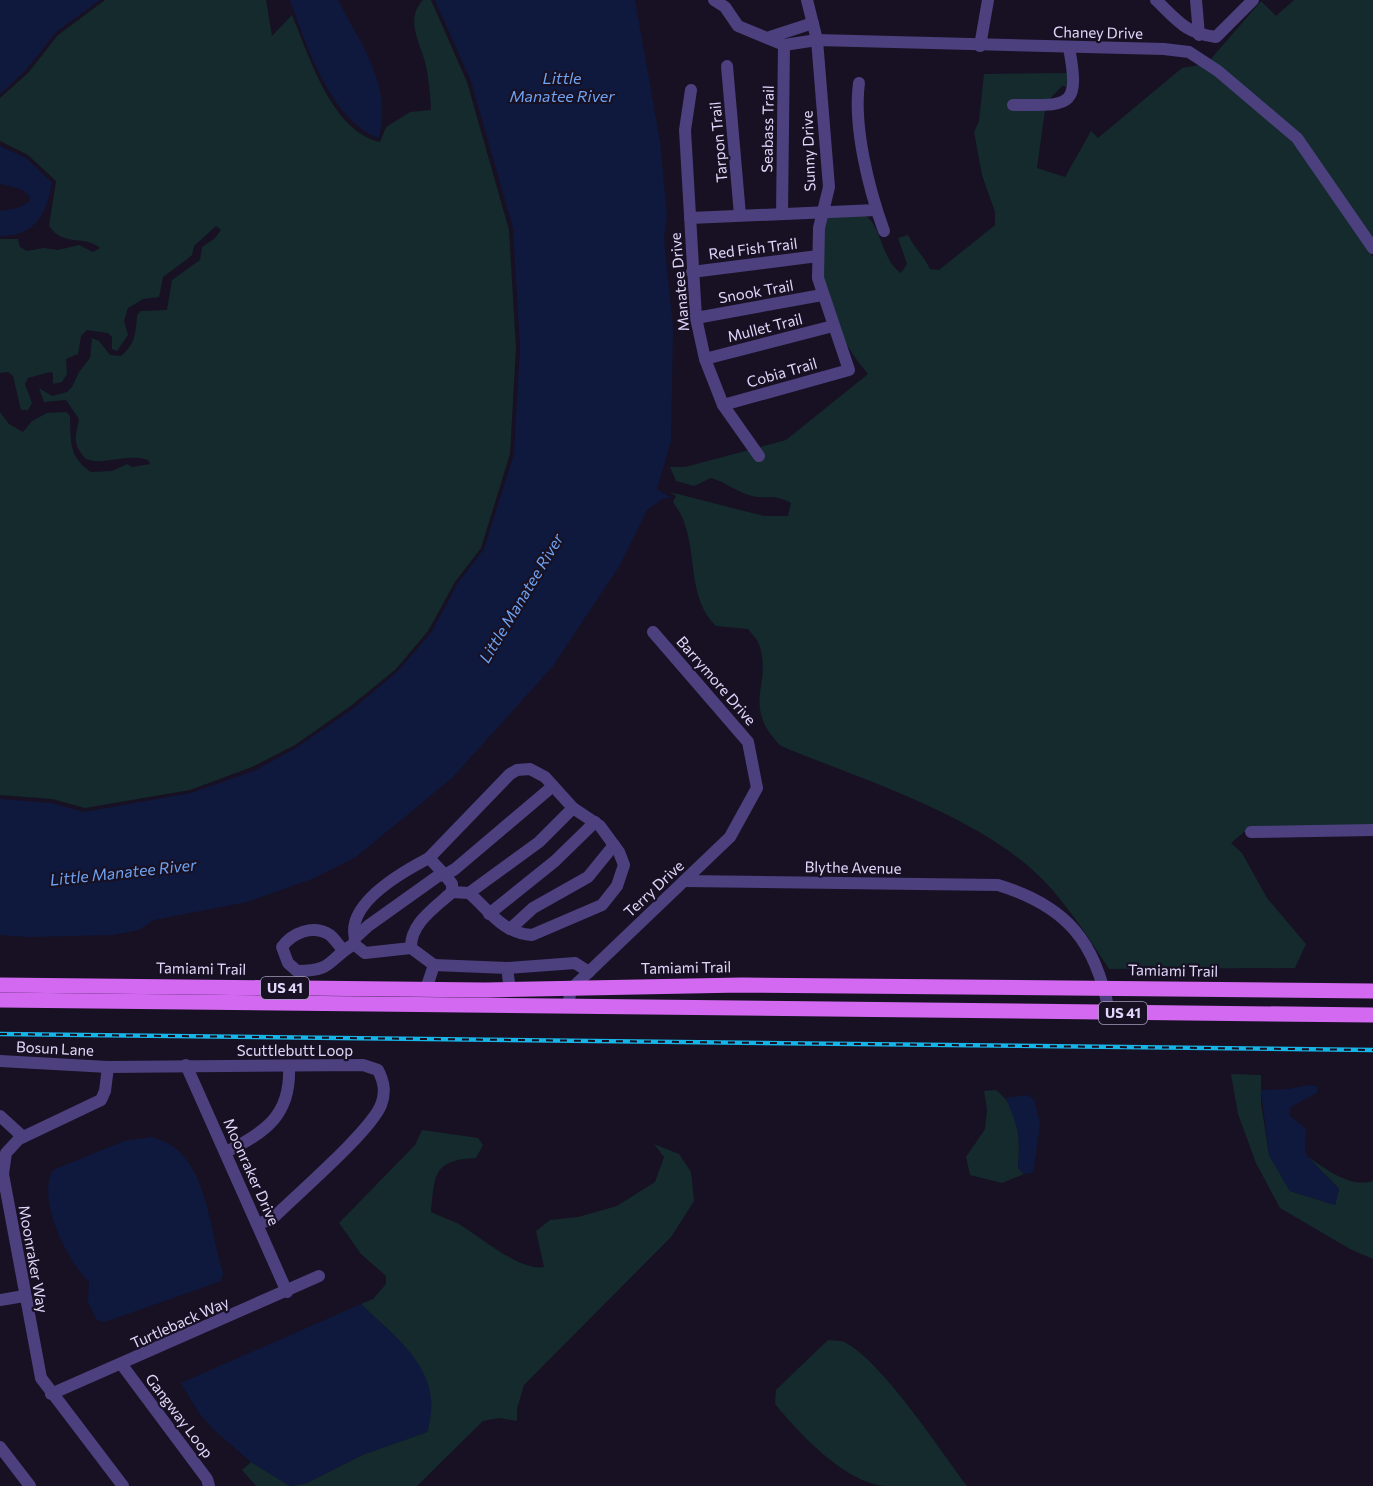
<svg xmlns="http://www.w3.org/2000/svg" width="1373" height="1486" viewBox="0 0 1373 1486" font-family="Commissioner,sans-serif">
<rect width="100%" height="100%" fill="#171123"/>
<!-- green -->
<g fill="#142a2d">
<path d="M105,0h161l6,36 20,-21c17,40 39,116 88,127l6,-15 24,-15 21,-2c-1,-16 -2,-32 -6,-48 -6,-22 -20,-43 -2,-62h8l36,82 42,148 7,118 -6,106 -29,94 -26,34 -27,49 -32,38 -44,36 -57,40 -43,22 -62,23 -105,18 -33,-9 -52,-4v-383l9,12 14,8 9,-11 15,-8 19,-1 4,4c1,24 -2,41 21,56l21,-1 15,-7 5,3 18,-3 -2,-4c-22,-7 -44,6 -62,-1 -15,-17 -10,-22 -7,-40l-13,-19 -22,2 -5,-14 13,8 15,-4 5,-5 7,-15 11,-14 2,-20 7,3 11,14 11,1c14,-11 15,-24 16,-41l4,-4 26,-1 5,-30 28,-20 2,-13 12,-8 7,-9 -5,-4 -22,20 -2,9 -6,5 -23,17 -4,20 -16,2 -15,9 -4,13 4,14 -11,16 -5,-2v-12l-4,-4 -21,-3 -6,6 -3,18 -12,5 1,15 -5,8 -9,2v-11l-3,-1 -22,6 -3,6 7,19 -4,7h-7l-8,-34 -5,-4 -8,1v-134h18l2,8 7,4 17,-3 14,2 21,-5 14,7 7,-4c-14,-13 -37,-1 -51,-22l7,-45 -28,-26 -28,-14v-43l28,-25 30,-38z"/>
<path d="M1294,0h79v240l-73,-106 -90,-74 51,-59 15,15z"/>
<path d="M1200,65l15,9 79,67 79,116v572l-129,3 -13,11 11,10 25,45 39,46 -11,24 -186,1c-19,-29 -38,-59 -62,-85 -62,-67 -182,-103 -266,-138 -41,-41 -8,-60 -22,-102 -2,-5 -8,-11 -11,-15l-32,-3c-28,-27 -19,-69 -32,-104 -2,-7 -7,-14 -11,-20l3,-6 -6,-4 94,24h24l3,-13c-19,-10 -23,-3 -39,-7 -13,-3 -27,-14 -41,-18l-17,8 -18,-5 -6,-14h15l101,-27 82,-66c-22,-25 -37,-56 -44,-91 -4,-18 0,-41 0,-60l6,-7c9,0 23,-3 33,-1 18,5 18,46 38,58l6,-9 -9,-26 10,-3c6,13 16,21 22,34l9,1 56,-45v-13l-13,-37 -8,-43 5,-11 5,-47 85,-1 1,14 -8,-1 -14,15h-39l-1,8 37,1 -8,58 28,9 26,-46 7,7 84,-70z"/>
<path d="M1231,1074l30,1v28l8,52 21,36 45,14 4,-16 -31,-32c20,13 41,31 65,24v78l-23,-10 -70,-41 -24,-45 -18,-49z"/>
<path d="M996,1090c24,18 24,49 22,78l6,6 -22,9 -32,-8 -4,-18 19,-28 2,-20 -3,-18z"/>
<path d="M422,1130l56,8 5,7 -7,13c-43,2 -41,16 -45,54 8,4 17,7 26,11 22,12 62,49 87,44l-8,-36 14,-11 28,-3 39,-11 38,-24 9,-25 -10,-13 25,10 12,18 3,29 -23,36 -147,148 -7,24v12l-18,-3 -16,3 -66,65h-126l16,-3 55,-28 65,-23c4,-13 3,-22 1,-36 -8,-45 -37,-62 -67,-92l12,-5 13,-15v-8l-25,-22 -22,-31 76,-78z"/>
<path d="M828,1340c6,1 14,0 18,3 37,20 94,107 121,143 -27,0 -56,0 -83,0 -40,-4 -85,-53 -109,-82l1,-14z"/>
<path d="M251,1462l39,24h-34l-14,-16z"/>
</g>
<!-- water -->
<g fill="#0f193e">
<path d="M0,0h100l-44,32 -31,39 -25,23z"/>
<path d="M290,0h48c24,47 54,83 41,138 -48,-17 -73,-94 -89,-138z"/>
<path d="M435,0h200l25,142 7,74 -3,22 9,89 -2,114 -14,48 15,9h-8l-17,12 -27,55 -67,101 -101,112 -96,79 -44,22 -65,23 -93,18 -15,10 -27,5 -84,2 -28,-2v-136l51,4 33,9 107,-19 63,-22 42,-23 58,-40 44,-37 33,-38 27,-50 26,-34 30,-95 6,-107 -7,-119 -42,-147z"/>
<path d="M0,146l26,12 26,25c-6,32 -17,53 -52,53v-25l18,-3 11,-6 1,-5 -9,-8 -21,-5z"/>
<path d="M1309,1085l8,1v7l-26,14 -2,8 17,14 -1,23 3,5 31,32 -4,16 -45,-14 -21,-36 -8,-65 28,-1z"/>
<path d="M1027,1095l7,4 6,25 -6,43 -2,6 -8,1 -6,-6c3,-34 0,-40 -12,-70z"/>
<path d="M151,1137c57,13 57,89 72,136l-2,8 -116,41 -8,-2 -9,-18 1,-20c-22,-22 -53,-83 -36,-112l71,-29z"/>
<path d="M361,1304c38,38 85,67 66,128l-65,23 -55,28 -17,3 -39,-24 -38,-33 -14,-16 -18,-30z"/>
</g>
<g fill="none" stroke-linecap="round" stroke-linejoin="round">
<!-- minor -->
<g stroke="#4c407e" stroke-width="12">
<path d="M714,0l11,7 13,19 46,19 33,-5 347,9 25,3 29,19 79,67 76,110"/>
<path d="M1156,0c22,21 29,33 60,37l37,-37"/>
<path d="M1196,0l3,35"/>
<path d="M770,37l43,-14"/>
<path d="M980,46l8,-46"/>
<path d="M727,66l13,149"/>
<path d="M859,83c-6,44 10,107 25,148"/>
<path d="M691,90l-6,40 11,188 9,41 18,46 36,51"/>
<path d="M1013,105c55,0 68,5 56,-57"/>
<path d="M782,214l2,-169"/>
<path d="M690,218l186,-8"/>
<path d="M692,272l126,-16"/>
<path d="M696,318l126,-23"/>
<path d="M705,359l128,-33"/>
<path d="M723,405l126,-35 -31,-92 1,-50 10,-41 -12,-147 -10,-40"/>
<path d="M1251,832l122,-2"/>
<path d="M429,858l81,-84 7,-4 13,-1 15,8 28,31 27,18 19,26 5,13 -7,21 -15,19 -70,30c-30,-2 -43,-25 -63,-42l-17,-1"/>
<path d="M685,881l313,4c69,21 98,57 111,127"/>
<path d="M469,893l70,-51 34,-34"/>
<path d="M489,914l66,-53 40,-39"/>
<path d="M510,929l23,-21 55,-31 26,-32"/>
<path d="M355,938c-9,-35 49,-67 74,-80l16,17 10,-6 98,-83"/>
<path d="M411,948l-46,5 -11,-9 1,-6 13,-12 70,-50 7,-1 7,9v8c-16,15 -42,31 -41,56l23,17 -8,24"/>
<path d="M343,950c-4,-4 -8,-11 -13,-15 -17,-11 -38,-2 -48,12l6,16 9,8c37,0 30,-11 57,-27"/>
<path d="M434,965l73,3 3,22"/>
<path d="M507,968l68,-5 14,9"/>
<path d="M568,1006l3,-17 159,-152 27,-49 -9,-46 -95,-110"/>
<path d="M0,1061l108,6 255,-2 15,5c6,12 8,22 3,35 -11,27 -85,90 -109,114l-15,5"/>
<path d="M186,1065l101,227"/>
<path d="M108,1067l-3,24 -4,9 -82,39 -13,14 -3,21 38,204 82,108"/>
<path d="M0,1116l23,21"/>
<path d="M226,1152c40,-20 65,-37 63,-85"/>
<path d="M0,1300l24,-4"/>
<path d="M122,1365l85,114 2,7"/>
<path d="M51,1394l268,-118"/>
<path d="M0,1447l30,39"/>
</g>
<!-- major -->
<g stroke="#d269f0" stroke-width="15">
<path d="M0,985l485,5 257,-5 631,6"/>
<path d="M0,1000l1373,15"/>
</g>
<!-- rail casing -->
<g stroke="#17b4e7" stroke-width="4.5">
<path id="rail" d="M0,1034l1373,16"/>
</g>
<!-- rail -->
<use href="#rail" stroke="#171123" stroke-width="2" stroke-dasharray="7" stroke-linecap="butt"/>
</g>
<g text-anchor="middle" stroke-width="4.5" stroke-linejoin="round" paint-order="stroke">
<!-- shield labels -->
<g fill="#171123" stroke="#a49cba" stroke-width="1.5">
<rect x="261" y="977" width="48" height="22" rx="4.5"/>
<rect x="1099" y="1002" width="48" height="22" rx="4.5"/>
</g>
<g font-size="14" font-weight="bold" fill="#e1d7fb">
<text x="285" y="993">US 41</text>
<text x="1123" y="1018">US 41</text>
</g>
<!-- street labels -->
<g font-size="15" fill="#e1d7fb" stroke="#171123">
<text transform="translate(1098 33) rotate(1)" y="5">Chaney Drive</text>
<text transform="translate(768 129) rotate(-89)" y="5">Seabass Trail</text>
<text transform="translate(719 142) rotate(-95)" y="5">Tarpon Trail</text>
<text transform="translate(809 151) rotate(-92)" y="5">Sunny Drive</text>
<text transform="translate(753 249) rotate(-7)" y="5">Red Fish Trail</text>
<text transform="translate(680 282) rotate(-95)" y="5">Manatee Drive</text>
<text transform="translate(756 292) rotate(-10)" y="5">Snook Trail</text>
<text transform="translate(765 328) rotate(-14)" y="5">Mullet Trail</text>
<text transform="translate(782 373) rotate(-16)" y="5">Cobia Trail</text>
<text transform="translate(716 681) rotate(49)" y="5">Barrymore Drive</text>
<text transform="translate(853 868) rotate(1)" y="5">Blythe Avenue</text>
<text transform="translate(654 889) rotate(-43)" y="5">Terry Drive</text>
<text transform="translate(686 968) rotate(-1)" y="5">Tamiami Trail</text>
<text transform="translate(201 969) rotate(1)" y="5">Tamiami Trail</text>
<text transform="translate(1173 971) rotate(1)" y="5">Tamiami Trail</text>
<text transform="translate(55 1049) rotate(3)" y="5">Bosun Lane</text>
<text x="295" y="1056">Scuttlebutt Loop</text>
<text transform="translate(251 1172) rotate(66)" y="5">Moonraker Drive</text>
<text transform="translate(33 1259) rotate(80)" y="5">Moonraker Way</text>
<text transform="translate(180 1323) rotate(-24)" y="5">Turtleback Way</text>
<text transform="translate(179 1416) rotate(53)" y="5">Gangway Loop</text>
</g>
<!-- water labels -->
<g font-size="16" font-style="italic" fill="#6fa2f1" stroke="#171123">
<text x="562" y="84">Little<tspan x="562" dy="18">Manatee River</tspan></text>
<text transform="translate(521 598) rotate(-59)" y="6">Little Manatee River</text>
<text transform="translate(123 872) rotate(-6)" y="6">Little Manatee River</text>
</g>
</g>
</svg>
